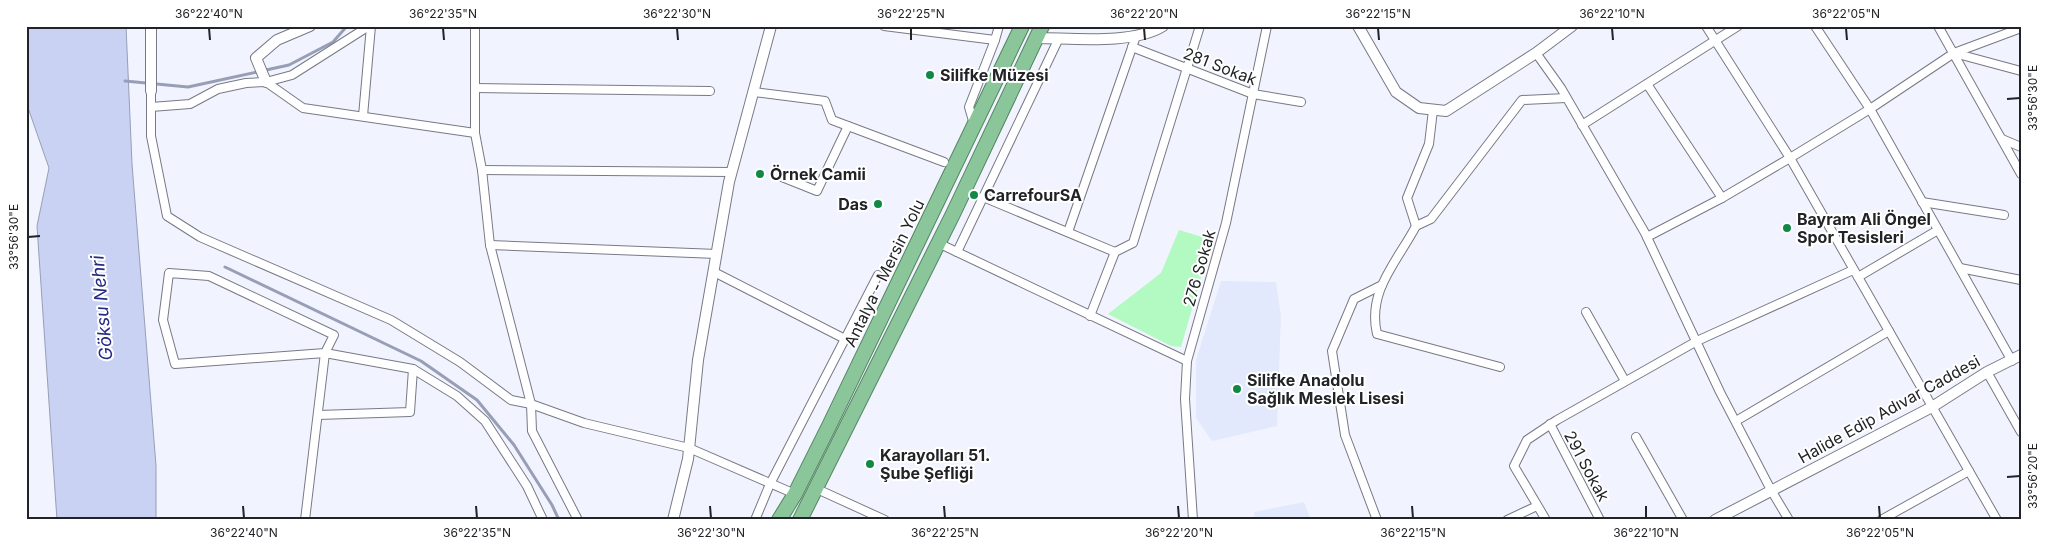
<svg xmlns="http://www.w3.org/2000/svg" width="2047" height="546" viewBox="0 0 2047 546" font-family="Inter,sans-serif">
<rect width="100%" height="100%" fill="#f1f4fe"/>
<!-- built -->
<g fill="#e3e9fc">
<path d="M1221,281l55,1 5,34 -4,110 -65,15 -16,-23v-58z"/>
<path d="M1304,502l7,18h-56l-1,-8z"/>
</g>
<!-- green -->
<path fill="#b2f9c2" d="M1179,230l33,10 -31,107 -10,-1 -63,-32 53,-41z"/>
<!-- water -->
<path fill="#c9d2f3" stroke="#979eb6" d="M26,26h100l6,138 24,302v54h-99l-20,-294 12,-58 -23,-66z"/>
<g fill="none" stroke-linecap="round" stroke-linejoin="round">
<!-- stream -->
<g stroke="#979eb6" stroke-width="3">
<path d="M125,81l63,6 101,-22 44,-23 14,-16"/>
<path d="M225,267l196,94 56,39 37,45 38,60 7,15"/>
</g>
<!-- minor casing -->
<g stroke="#777a85" stroke-width="10">
<g id="minor">
<path d="M475,26v107l7,37 8,75 41,159 1,27 46,89"/>
<path d="M884,26l111,14 4,-14"/>
<path d="M1706,26l84,132 207,362"/>
<path d="M1815,26l55,83 142,252"/>
<path d="M1938,26l83,148"/>
<path d="M1132,47l121,47 48,8"/>
<path d="M1536,53l25,35 84,145 75,159 51,98 18,30"/>
<path d="M1954,53l67,18"/>
<path d="M266,82l37,26 172,25"/>
<path d="M1647,84l75,114"/>
<path d="M475,88l235,3"/>
<path d="M151,91v45l16,80 33,21 191,83 69,42 51,38 20,4 53,19 105,25 106,46"/>
<path d="M754,92l71,9 7,19 112,42"/>
<path d="M151,107l39,-3 28,-15 28,-6 20,-1 26,-7 77,-49"/>
<path d="M1433,110l-4,34 -22,54 9,28 15,-7 91,-119 44,-2"/>
<path d="M363,116l8,-90"/>
<path d="M974,124l-5,-17 26,-67"/>
<path d="M1582,125l156,-99"/>
<path d="M2002,139l19,8"/>
<path d="M482,170l250,2"/>
<path d="M782,177l35,14 31,-65"/>
<path d="M983,197l132,55"/>
<path d="M1922,202l82,13"/>
<path d="M1416,226c-19,36 -49,65 -39,108l123,33"/>
<path d="M1068,232l68,-196"/>
<path d="M1647,237l75,-39 68,-40 80,-49 84,-56 67,-25"/>
<path d="M938,243l249,118"/>
<path d="M490,245l227,9"/>
<path d="M957,252l102,-214"/>
<path d="M1960,268l61,12"/>
<path d="M714,272l131,67"/>
<path d="M1858,277l80,-47"/>
<path d="M1586,312l39,69"/>
<path d="M1090,316l25,-64 18,-9 67,-217"/>
<path d="M1987,372l34,60"/>
<path d="M318,415l92,-3 3,-43"/>
<path d="M1736,421l153,-90"/>
<path d="M1550,424l50,96"/>
<path d="M1636,437l47,83"/>
<path d="M817,489l68,31"/>
<path d="M305,520l20,-167 9,-18 -125,-59 -40,-3 -6,47 12,44 150,-11 88,16 44,27 28,25 42,65 16,34"/>
<path d="M755,520l15,-36 108,-209"/>
<path d="M1193,520l-8,-121 2,-38 39,-138 41,-197"/>
<path d="M1377,520l-32,-85 -13,-84 22,-52 28,-14"/>
<path d="M1507,520l30,-14"/>
<path d="M1546,520l-32,-54 13,-26 30,-20 140,-79 156,-71"/>
<path d="M1881,520l88,-49"/>
</g>
</g>
<!-- tertiary casing -->
<g stroke="#777a85" stroke-width="12">
<g id="tertiary">
<path d="M1358,26l38,66 23,16 27,3 90,-58 36,-27"/>
<path d="M1036,38c36,0 97,7 127,-12"/>
<path d="M266,82l-10,-24 21,-18 33,-14"/>
<path d="M151,91v-65"/>
<path d="M673,520l15,-61 10,-99 31,-178 42,-156"/>
<path d="M1715,520l217,-113 55,-35 34,-17"/>
</g>
</g>
<!-- trunk casing -->
<g stroke="#538362" stroke-width="16">
<g id="trunk">
<path d="M779,520l16,-26 34,-68 193,-400"/>
<path d="M800,520l153,-306 89,-188"/>
</g>
</g>
<!-- minor -->
<use href="#minor" stroke="#fff" stroke-width="8"/>
<!-- tertiary -->
<use href="#tertiary" stroke="#fff" stroke-width="10"/>
<!-- trunk -->
<use href="#trunk" stroke="#8bc69a" stroke-width="14"/>
</g>
<!-- ticks -->
<path fill="none" stroke="#222327" stroke-width="2" d="M209,28l1,12M443,28l1,12M677,28l1,12M911,28v12M1144,28l1,12M1378,28l1,12M1612,28l1,12M1846,28l1,12M2007,99l13,-1M28,237l12,-1M2007,477l13,-1M243,506l1,12M476,506l1,12M710,506l1,12M944,506l1,12M1178,506l1,12M1412,506l1,12M1646,506v12M1879,506l1,12"/>
<!-- markers -->
<g fill="#118944" stroke="#fff" stroke-width="2">
<circle cx="930" cy="75" r="5"/>
<circle cx="760" cy="174" r="5"/>
<circle cx="974" cy="195" r="5"/>
<circle cx="878" cy="204" r="5"/>
<circle cx="1787" cy="228" r="5"/>
<circle cx="1237" cy="389" r="5"/>
<circle cx="870" cy="464" r="5"/>
</g>
<g text-anchor="middle" stroke-width="4" stroke-linejoin="round" paint-order="stroke">
<!-- street labels -->
<g font-size="16" fill="#222327" stroke="#fff">
<text transform="translate(1220 66) rotate(21)" y="6">281 Sokak</text>
<text transform="translate(1199 268) rotate(-74)" y="6">276 Sokak</text>
<text transform="translate(884 273) rotate(-64)" y="6">Antalya - Mersin Yolu</text>
<text transform="translate(1889 409) rotate(-29)" y="6">Halide Edip Adıvar Caddesi</text>
<text transform="translate(1587 466) rotate(62)" y="6">291 Sokak</text>
</g>
<!-- poi labels -->
<g font-size="16" font-weight="bold" fill="#222327" stroke="#fff" text-anchor="start">
<text x="940" y="81">Silifke Müzesi</text>
<text x="770" y="180">Örnek Camii</text>
<text x="984" y="201">CarrefourSA</text>
<text x="868" y="210" text-anchor="end">Das</text>
<text x="1797" y="225">Bayram Ali Öngel<tspan x="1797" dy="18">Spor Tesisleri</tspan></text>
<text x="1247" y="386">Silifke Anadolu<tspan x="1247" dy="18">Sağlık Meslek Lisesi</tspan></text>
<text x="880" y="461">Karayolları 51.<tspan x="880" dy="18">Şube Şefliği</tspan></text>
</g>
<!-- water labels -->
<g font-size="18" font-style="italic" fill="#252a83" stroke="#fff">
<text transform="translate(102 308) rotate(-95)" y="6">Göksu Nehri</text>
</g>
</g>
<!-- border -->
<rect width="2047" height="546" fill="none" stroke="#ffffff" stroke-width="55"/>
<rect x="28" y="28" width="1992" height="490" fill="none" stroke="#222327" stroke-width="2"/>
<g font-size="12" text-anchor="middle" fill="#222327">
<text x="209" y="18">36°22'40"N</text>
<text x="443" y="18">36°22'35"N</text>
<text x="677" y="18">36°22'30"N</text>
<text x="911" y="18">36°22'25"N</text>
<text x="1144" y="18">36°22'20"N</text>
<text x="1378" y="18">36°22'15"N</text>
<text x="1612" y="18">36°22'10"N</text>
<text x="1846" y="18">36°22'05"N</text>
<text transform="translate(2033 98) rotate(-90)" y="4">33°56'30"E</text>
<text transform="translate(14 237) rotate(-90)" y="4">33°56'30"E</text>
<text transform="translate(2033 476) rotate(-90)" y="4">33°56'20"E</text>
<text x="244" y="537">36°22'40"N</text>
<text x="477" y="537">36°22'35"N</text>
<text x="711" y="537">36°22'30"N</text>
<text x="945" y="537">36°22'25"N</text>
<text x="1179" y="537">36°22'20"N</text>
<text x="1413" y="537">36°22'15"N</text>
<text x="1646" y="537">36°22'10"N</text>
<text x="1880" y="537">36°22'05"N</text>
</g>
</svg>
